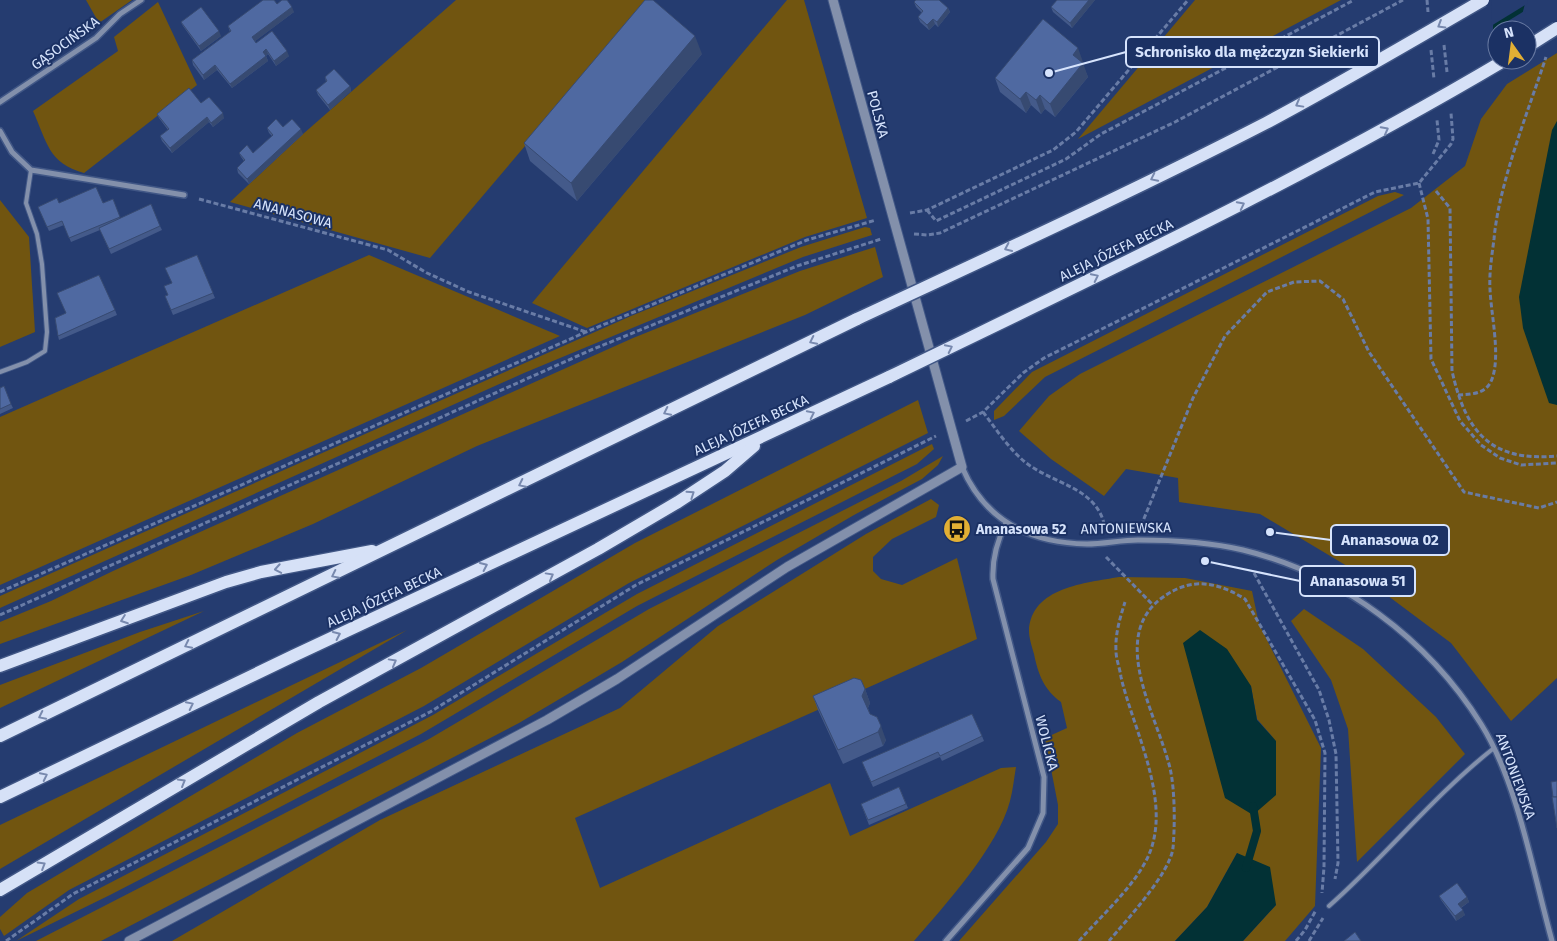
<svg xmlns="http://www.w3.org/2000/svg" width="1557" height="941" viewBox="0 0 1557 941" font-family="'Fira Sans',sans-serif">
<rect width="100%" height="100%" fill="#253c70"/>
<!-- green -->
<g fill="#715510" fill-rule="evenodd">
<path d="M86,0h46l-33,23z"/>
<path d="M456,0h193l-219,258 -200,-56 73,-68z"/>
<path d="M787,0h17l63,218 -62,19 -218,91 -55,-25z"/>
<path d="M1195,0h146l-263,139z"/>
<path d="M158,2l39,83 -113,88c-36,-10 -37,-31 -51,-62l85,-60 -4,-14z"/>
<path d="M1557,53v625l-46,43 -60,-78 -99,-74 -92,-55 -81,-12 -1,-24 -52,-9 -22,27 -53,-37 -32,-28 30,-35 31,-22 331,-166 54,-42 16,-47 26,-35z"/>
<path d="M1395,192l9,3 -359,182 -41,39 -10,4v-9l38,-39 346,-176z"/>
<path d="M0,200l29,37 6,95 -35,15z"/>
<path d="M865,227l5,1 2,7 -69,22 -279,116 -524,235v-12l631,-280 170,-69z"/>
<path d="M875,247l8,30 -78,38 -328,131 -164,78 -122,51 -191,69v-22l51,-21 62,-30 520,-233 167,-67z"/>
<path d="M369,255l191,81 -560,249v-168z"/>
<path d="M918,400l10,33 -299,150 -205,123 -355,184 -65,46 -4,-7v-12l27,-24 270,-160 124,-65 214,-125z"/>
<path d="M932,444l2,5 -17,15 -280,142 -216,128 -311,161 -94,46 63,-42 354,-184 204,-121z"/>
<path d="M943,456l-5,9 -16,14 -68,36 -77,45 -155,102 -103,61 -418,218h-65l393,-202 220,-130 252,-128z"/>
<path d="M931,499l8,6 -3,12 -44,22 -19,18v14l8,8 21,6 55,-27 20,81 -402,179 25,70 230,-105 20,53 151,-68 15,-1c-2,11 -3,23 -6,34 -12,46 -65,104 -96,140h-742l208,-121 240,-112 98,-82 148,-92z"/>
<path d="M1119,577l66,1 67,13 7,33 62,124 -6,158 -30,35h-42l33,-36 -39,-52 -30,54 -32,34h-216l87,-99 12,-18v-19l-13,-67 22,-10 -6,-26c-17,-12 -23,-28 -27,-48 -2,-7 -5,-16 -5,-23 2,-44 57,-48 90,-54zM1183,643l68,43 6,33 19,22z"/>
<path d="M1304,609l59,40 73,68 29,37 -108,108 -9,-133 -17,-49 -40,-59z"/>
<path d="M204,611l-204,97v-23l140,-53z"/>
<path d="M407,630l-407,239v-44z"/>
</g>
<!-- water -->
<g fill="#023135">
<path d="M1494,0h32l-8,30h-21v30l8,20 -13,-24z"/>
<path d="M1557,121v284l-8,-2 -26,-75 -4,-31 33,-167z"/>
<path d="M1200,630l27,19 24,37 6,34 19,21v54l-23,20 -28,-17 -42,-155z"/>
<path d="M1237,853l33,14 6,38 -33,36h-68l32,-34z"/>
</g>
<!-- pier -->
<g fill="#253c70">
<path d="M1492,0h36l-1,4 -36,22z"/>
<path d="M1526,10l-6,20h-23v30h16l-6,21 -3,2 -15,-27 1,-24z"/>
</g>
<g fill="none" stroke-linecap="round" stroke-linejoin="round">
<!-- stream -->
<path stroke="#023135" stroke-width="8" d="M1246,868l11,-37 -4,-25"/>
<!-- service casing -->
<g stroke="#415786" stroke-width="6">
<g id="service">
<path d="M0,372l27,-10 18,-11 2,-19 -5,-68 -5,-30 -11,-31 5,-33"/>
<path d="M1329,906c57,-50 105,-111 165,-158"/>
</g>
</g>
<!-- minor casing -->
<g stroke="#415786" stroke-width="8">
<g id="minor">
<path d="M0,102l96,-64 24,-24 21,-14"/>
<path d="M0,131l12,21 19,18 153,25"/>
<path d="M962,467c23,54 68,76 125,77 17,0 34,-4 51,-4 35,0 71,2 105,10 98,24 185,89 238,174 37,59 52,149 71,217"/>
<path d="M946,941l82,-93 15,-35 1,-36 -51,-198c-1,-21 4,-38 13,-56"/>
</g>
</g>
<!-- tertiary casing -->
<g stroke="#415786" stroke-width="11">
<path id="tertiary" d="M129,941l418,-221 70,-41 170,-112 175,-100 -129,-467"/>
</g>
<!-- primary casing -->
<g stroke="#415786" stroke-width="15">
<g id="primary">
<path d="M0,666l226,-84 35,-10 111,-21"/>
<path d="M0,736l857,-417"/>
<path d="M0,797l293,-141 596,-279"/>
<path d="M0,890l319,-188 279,-153 80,-47 47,-31 29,-25"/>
</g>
</g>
<!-- path -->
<g stroke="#697ca6" stroke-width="3" stroke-dasharray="5 2.5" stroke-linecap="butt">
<path d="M1427,0l1,12"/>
<path d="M1444,45l3,27"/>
<path d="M1431,50l3,29"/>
<path d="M1433,154l6,-14 -2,-20"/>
<path d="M1419,183l9,36 3,140 29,62 21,24 19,13 21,7 36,-2"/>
<path d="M1436,191l14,17 2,163c14,62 39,91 105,85"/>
<path d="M199,199l189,51 39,23 42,19 117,40"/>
<path d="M927,210l9,11 130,-62 35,-25 253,-134"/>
<path d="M910,213l17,-3 126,-60 23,-18 112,-132"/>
<path d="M914,234l14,1 12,-2 235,-111 228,-122"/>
<path d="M1458,395c16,-1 30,-1 35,-19 7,-24 -2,-62 -3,-87 -1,-16 2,-34 4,-50 5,-56 34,-127 52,-182"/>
<path d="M983,412c13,17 26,37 42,50 29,23 73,25 80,66"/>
<path d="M966,421l17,-9 40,-39 21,-15 331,-166 44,-9 32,-39 2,-5 -2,-26"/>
<path d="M1141,526l52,-128 32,-62 42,-44 27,-10 26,-1 23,18 26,53 95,140 75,16 18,-6"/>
<path d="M1106,557l46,47"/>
<path d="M1254,573l65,117 10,30 7,34 2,109 -3,16"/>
<path d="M0,592l586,-260 221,-92 69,-20"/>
<path d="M0,615l591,-265 206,-84 84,-27"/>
<path d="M6,941l67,-47 357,-182 206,-127 300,-149"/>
<path d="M1079,941c23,-26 59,-58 71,-89 21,-54 -17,-123 -29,-175 -1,-8 -5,-18 -5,-26 -1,-17 4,-33 9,-49"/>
<path d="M1109,941c17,-20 61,-68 64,-93 2,-23 2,-58 -3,-80 -14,-57 -70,-143 7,-179 24,-11 47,-3 68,10l70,121 10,33 -1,114 -2,26"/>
<path d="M1296,941l9,-11 11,-20"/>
<path d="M1309,941l14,-23"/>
</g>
<!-- service -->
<use href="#service" stroke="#8390ab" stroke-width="4"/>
<!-- minor -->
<use href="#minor" stroke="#8390ab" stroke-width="5"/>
<!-- tertiary -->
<use href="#tertiary" stroke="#8390ab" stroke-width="9"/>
<!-- primary -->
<use href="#primary" stroke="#d6e1f7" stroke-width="12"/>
<!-- primary-bridge casing -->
<g stroke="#415786" stroke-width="15" stroke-linecap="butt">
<g id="primary-bridge">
<path d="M1527,47l30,-19"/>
<path d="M857,319c137,-64 275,-127 409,-196 73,-39 145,-81 217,-123"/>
<path d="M889,377c208,-101 417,-199 616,-317"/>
</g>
</g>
<!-- primary-bridge -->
<use href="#primary-bridge" stroke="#d6e1f7" stroke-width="12"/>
</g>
<!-- wall -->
<g fill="#445a8a">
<path d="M1095,0l-23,28 -19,-16 -2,-5z"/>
<path d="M914,2l34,6 2,4 -12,15 -3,-3 -6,6 -9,-8 -2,-5 4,-4 -6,-6z"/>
<path d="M277,4l17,8 -39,29 1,2 33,13 -13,10 -8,-12 -2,2 2,5 -36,27 -15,-18 -13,10 -11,-15 -1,-5 38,-28 -2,-6z"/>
<path d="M181,22l40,14 -20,15 -18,-25z"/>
<path d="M702,54l-125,147 -47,-40 -6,-18z"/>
<path d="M1083,62l-1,1 6,14 -33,40 -10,-8 -4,5 -10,-9 -5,8 -26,-21 -5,-14z"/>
<path d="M325,77l25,9 1,5 -21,19 -12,-15 -2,-5 10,-8z"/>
<path d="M201,103l23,15 -11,9 -4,-5 -37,31 -10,-12 -2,-5 8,-6 -9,-12 -2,-4z"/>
<path d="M283,127l20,7 -54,50 -11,-11 -1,-5 7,-7 -3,-4 -2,-4h14l19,-17 -3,-3 -2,-5z"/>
<path d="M113,199l7,20 40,7 2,4 -51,24 -11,-24 -29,12 -7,-17 -15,6 -11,-24 21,-4h44z"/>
<path d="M197,255l18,43 -42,17 -8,-19 3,-1 4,-12z"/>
<path d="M115,310l2,5 -58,25 -1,-4z"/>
<path d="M0,388l11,16 2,4 -13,6z"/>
<path d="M865,689l5,14 -2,5 2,6 16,26 -3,6 -40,18 -25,-54 -5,-14z"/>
<path d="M982,736l2,5 -42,20 -2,-4 -67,30 -9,-20z"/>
<path d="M899,787l9,21 -39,17 -8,-21z"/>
<path d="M1439,896l28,1 2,5 -8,6 4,7 -9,6 -15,-21z"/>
</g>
<!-- shaded-wall -->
<g fill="#374a71">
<path d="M1089,0h6l-23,28 -2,-5z"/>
<path d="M292,7l2,5 -40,30 -2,-5z"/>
<path d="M948,8l2,4 -12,15 -1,-5z"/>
<path d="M933,19l2,5 -6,6 -2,-5z"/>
<path d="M219,31l2,5 -20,15 -2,-5z"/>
<path d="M695,36l7,18 -125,147 -6,-18z"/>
<path d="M1078,48l5,14 -5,7 -5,-14z"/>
<path d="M266,49l2,5 -4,3 -1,-5z"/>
<path d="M287,51l2,5 -13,10 -2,-5z"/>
<path d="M266,56l2,5 -36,27 -2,-4z"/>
<path d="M1083,63l5,14 -33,40 -5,-13z"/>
<path d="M215,65l2,5 -13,10 -1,-5z"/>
<path d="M350,86l1,5 -21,19 -2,-5z"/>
<path d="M1026,92l5,13 -5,8 -6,-14z"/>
<path d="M1040,95l5,14 -4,5 -5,-14z"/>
<path d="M223,113l1,5 -11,9 -2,-4z"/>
<path d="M207,117l2,5 -37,31 -2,-5z"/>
<path d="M301,129l2,5 -54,50 -2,-5z"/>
<path d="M865,689l5,14 -3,7 -5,-14z"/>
<path d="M881,726l5,14 -3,6 -5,-14z"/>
<path d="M1467,897l2,5 -9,6 -2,-4z"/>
<path d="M1463,910l2,5 -9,6 -1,-5z"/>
</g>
<!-- building -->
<g fill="#4f69a1" stroke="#374a71">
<path d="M263,0h11l3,4 5,-4h5l5,7 -40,30 4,6 16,-12 15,20 -13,10 -8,-12 -3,3 3,4 -36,28 -15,-19 -12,10 -11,-15 39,-29 -3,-5z"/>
<path d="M645,0h8l42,36 -124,147 -47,-40z"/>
<path d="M916,0h23l9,8 -11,14 -4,-3 -6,6 -9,-8 5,-6 -9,-9z"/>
<path d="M1057,0h32l-19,23 -19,-16z"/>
<path d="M201,7l18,24 -20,15 -18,-24z"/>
<path d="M1043,19l35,29 -5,7 10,8 -33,41 -10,-9 -4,5 -10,-8 -6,7 -25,-21z"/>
<path d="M334,69l16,17 -22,19 -12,-15 11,-9 -2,-4z"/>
<path d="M189,88l12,15 8,-6 14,16 -12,10 -4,-6 -37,31 -10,-12 9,-7 -12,-15z"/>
<path d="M276,119l7,8 9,-8 9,10 -54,50 -10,-11 8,-8 -6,-7 8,-8 6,8 20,-18 -6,-7z"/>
<path d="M96,187l7,16 10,-4 7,18 -51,21 -7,-17 -15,6 -9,-20 19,-9 2,5z"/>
<path d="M151,204l9,22 -51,23 -10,-21z"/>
<path d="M197,255l16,38 -42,17 -6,-14 3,-1 -4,-9 8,-3 -7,-15z"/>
<path d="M99,275l16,35 -57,26 -3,-18 11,-5 -9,-20z"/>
<path d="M4,386l7,18 -11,5v-21z"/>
<path d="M854,678l7,2 4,9 -3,7 8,18 7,3 4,9 -3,6 -40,18 -25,-54z"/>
<path d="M972,714l10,22 -42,20 -2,-4 -67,30 -9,-20z"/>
<path d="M1557,781v16h-4l-2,-15z"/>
<path d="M899,787l7,17 -38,16 -7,-16z"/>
<path d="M1552,797h5v31z"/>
<path d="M1457,883l10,14 -9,7 5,6 -8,6 -16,-20z"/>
<path d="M1355,932l6,9h-17z"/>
</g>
<!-- one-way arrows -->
<defs><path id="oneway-chevron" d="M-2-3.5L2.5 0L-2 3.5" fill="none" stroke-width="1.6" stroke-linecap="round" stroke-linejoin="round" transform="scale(1.25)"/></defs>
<g stroke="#7889ae">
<use href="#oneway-chevron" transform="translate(1441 25) rotate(149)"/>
<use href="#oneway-chevron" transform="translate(1299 104) rotate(151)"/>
<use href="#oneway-chevron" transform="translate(1385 130) rotate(-28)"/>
<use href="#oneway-chevron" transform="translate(1154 178) rotate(154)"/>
<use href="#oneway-chevron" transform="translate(1241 205) rotate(-27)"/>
<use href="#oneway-chevron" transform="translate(1008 248) rotate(155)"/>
<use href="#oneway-chevron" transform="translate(1095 277) rotate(-26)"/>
<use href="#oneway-chevron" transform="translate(813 341) rotate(154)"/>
<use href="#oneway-chevron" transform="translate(949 348) rotate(-26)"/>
<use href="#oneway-chevron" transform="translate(667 412) rotate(154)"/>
<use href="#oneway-chevron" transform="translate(811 414) rotate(-26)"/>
<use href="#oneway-chevron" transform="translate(522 484) rotate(154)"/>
<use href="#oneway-chevron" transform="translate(691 494) rotate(-34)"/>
<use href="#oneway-chevron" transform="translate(484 566) rotate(-25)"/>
<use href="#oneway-chevron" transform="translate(278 569) rotate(170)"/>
<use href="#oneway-chevron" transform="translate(335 575) rotate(154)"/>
<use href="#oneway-chevron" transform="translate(550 576) rotate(-29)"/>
<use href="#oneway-chevron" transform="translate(124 620) rotate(160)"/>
<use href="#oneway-chevron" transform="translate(337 635) rotate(-25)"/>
<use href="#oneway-chevron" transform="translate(188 645) rotate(154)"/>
<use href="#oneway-chevron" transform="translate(393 662) rotate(-29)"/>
<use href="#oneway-chevron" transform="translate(190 705) rotate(-26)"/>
<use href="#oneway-chevron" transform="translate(42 716) rotate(154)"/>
<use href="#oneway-chevron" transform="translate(44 776) rotate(-26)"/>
<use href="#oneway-chevron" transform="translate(182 782) rotate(-30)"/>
<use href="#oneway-chevron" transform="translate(42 865) rotate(-31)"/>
</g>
<!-- icons -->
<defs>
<g id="bus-disc" transform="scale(1.4375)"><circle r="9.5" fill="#e2af34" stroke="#1b3164"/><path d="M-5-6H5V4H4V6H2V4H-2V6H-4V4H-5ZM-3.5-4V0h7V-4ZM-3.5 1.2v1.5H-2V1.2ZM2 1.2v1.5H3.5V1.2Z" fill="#111"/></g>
</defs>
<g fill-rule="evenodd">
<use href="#bus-disc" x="957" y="529"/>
</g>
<g text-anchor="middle" stroke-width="4" stroke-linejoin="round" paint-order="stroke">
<!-- street labels -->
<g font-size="14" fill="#d6e3fc" stroke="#1b3164">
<text transform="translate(65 43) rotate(-36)" y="5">GĄSOCIŃSKA</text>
<text transform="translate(878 114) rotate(75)" y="5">POLSKA</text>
<text transform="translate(293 213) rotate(15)" y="5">ANANASOWA</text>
<text transform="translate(1116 250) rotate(-26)" y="5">ALEJA JÓZEFA BECKA</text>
<text transform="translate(751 425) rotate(-25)" y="5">ALEJA JÓZEFA BECKA</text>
<text transform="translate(1126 528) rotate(-1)" y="5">ANTONIEWSKA</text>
<text transform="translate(384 597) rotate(-25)" y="5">ALEJA JÓZEFA BECKA</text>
<text transform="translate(1047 743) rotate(76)" y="5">WOLICKA</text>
<text transform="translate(1516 776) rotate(70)" y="5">ANTONIEWSKA</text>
</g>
<!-- poi labels -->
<g font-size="14" font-weight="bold" fill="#d6e3fc" stroke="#1b3164" text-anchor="start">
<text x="976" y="534">Ananasowa 52</text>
</g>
</g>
<!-- callouts -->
<path fill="none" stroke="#d6e3fc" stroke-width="2" d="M1049 73L1126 52M1270 532L1331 540M1205 561L1300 581"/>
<g fill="#d6e3fc" stroke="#1b3164" stroke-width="2">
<circle cx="1049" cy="73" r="5"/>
<circle cx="1270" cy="532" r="5"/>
<circle cx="1205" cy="561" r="5"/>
</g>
<g fill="#1b3164" stroke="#d6e3fc" stroke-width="2">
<rect x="1126" y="37" width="253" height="30" rx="5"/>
<rect x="1331" y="525" width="118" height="30" rx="5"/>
<rect x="1300" y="566" width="115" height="30" rx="5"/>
</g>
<g font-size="15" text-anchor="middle" font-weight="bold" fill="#d6e3fc">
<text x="1252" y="57">Schronisko dla mężczyzn Siekierki</text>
<text x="1390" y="545">Ananasowa 02</text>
<text x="1358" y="586">Ananasowa 51</text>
</g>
<!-- north arrow -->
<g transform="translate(1512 45) rotate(346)"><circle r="24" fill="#1b3164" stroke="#6678a1"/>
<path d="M0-4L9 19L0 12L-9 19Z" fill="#e2af34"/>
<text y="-8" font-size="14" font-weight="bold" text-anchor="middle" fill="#d6e3fc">N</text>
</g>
</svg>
